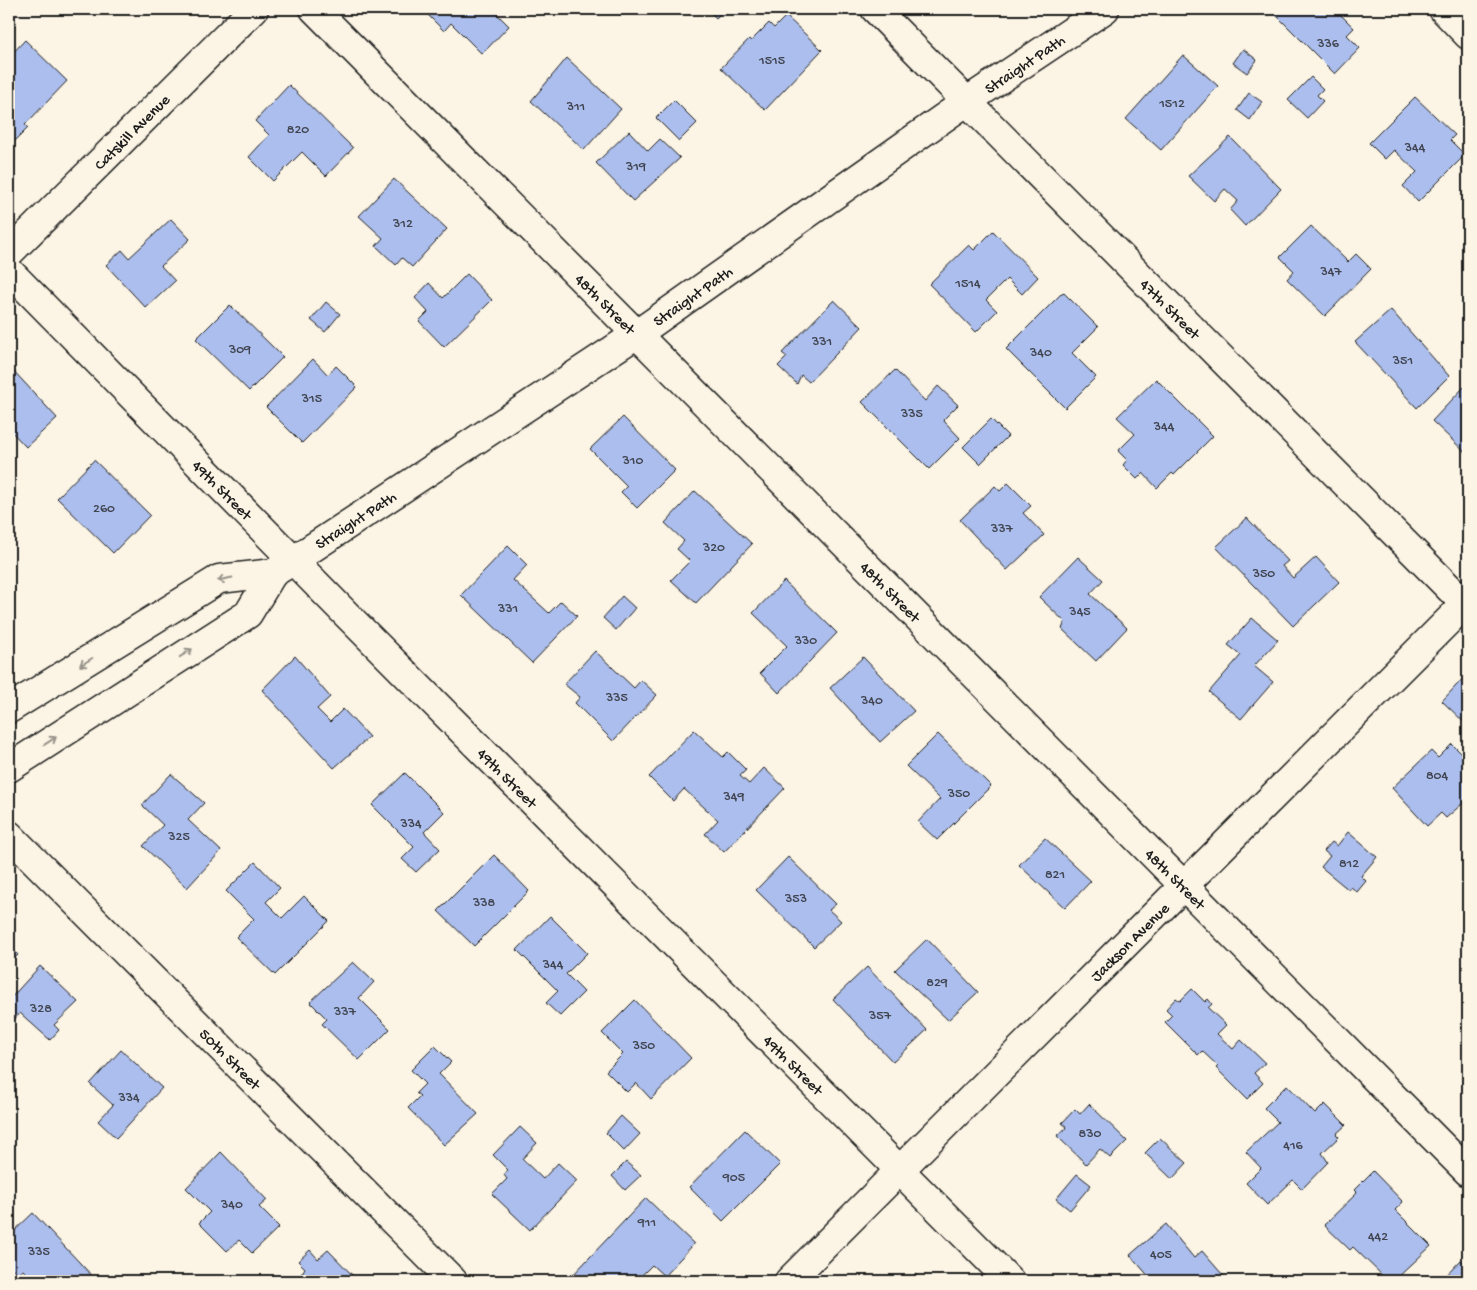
<svg xmlns="http://www.w3.org/2000/svg" width="1477" height="1290" viewBox="0 0 1477 1290" font-family="'Gochi Hand',sans-serif">
<rect width="100%" height="100%" fill="#fcf5e5"/>
<filter id="ink" filterUnits="userSpaceOnUse"><feTurbulence type="fractalNoise" baseFrequency=".02" numOctaves="2"/><feDisplacementMap in="SourceGraphic" scale="10" xChannelSelector="R" yChannelSelector="G"/><feConvolveMatrix kernelMatrix="1 2 1 2 8 2 1 2 1" color-interpolation-filters="sRGB"/></filter>
<g filter="url(#ink)">
<!-- building -->
<g fill="#acbeed" stroke="#1c1c1c">
<path d="M77,9h11l-5,6z"/>
<path d="M422,9h70l17,17 -27,28 -31,-31 -7,8z"/>
<path d="M707,9h18l-9,9z"/>
<path d="M1274,9h61l19,19 -7,7 13,13 -25,26 -63,-63z"/>
<path d="M786,16l36,34 -57,60 -44,-42 28,-29 2,2 18,-18 5,5z"/>
<path d="M25,40l42,41 -42,44 3,3 -15,15 -4,-2v-84z"/>
<path d="M1243,49l14,11 -10,13 -14,-10z"/>
<path d="M1183,55l35,31 -57,64 -35,-31z"/>
<path d="M567,58l54,51 -37,41 -53,-49z"/>
<path d="M1311,77l12,12 -6,6 6,6 -16,17 -19,-18z"/>
<path d="M289,85l64,63 -27,28 -24,-24 -29,29 -24,-24 20,-22 -14,-14z"/>
<path d="M1249,93l13,9 -12,18 -13,-10z"/>
<path d="M1415,97l40,38 -5,5 15,15 -47,47 -15,-16 14,-14 -23,-22 -9,9 -16,-16z"/>
<path d="M674,100l23,23 -18,18 -23,-23z"/>
<path d="M629,131l19,20 12,-12 20,19 -47,43 -37,-38z"/>
<path d="M1230,137l51,52 -36,37 -15,-16 8,-9 -13,-12 -11,12 -26,-25z"/>
<path d="M394,179l53,50 -35,38 -10,-9 -6,7 -20,-19 7,-8 -24,-22z"/>
<path d="M171,219l19,20 -29,27 14,15 -29,27 -40,-43 16,-15 7,8z"/>
<path d="M1311,226l37,36 8,-8 15,15 -46,47 -38,-37 7,-8 -14,-14z"/>
<path d="M993,231l45,46 -16,17 -15,-15 -21,21 11,11 -21,21 -47,-48 40,-39 5,5z"/>
<path d="M467,274l25,26 -48,47 -25,-26 9,-9 -13,-14 14,-15 14,15z"/>
<path d="M1063,292l35,35 -26,26 24,24 -31,31 -59,-59z"/>
<path d="M834,300l28,27 -53,55 -8,-7 -4,9 -19,-18 9,-9 -5,-4z"/>
<path d="M326,302l14,12 -15,18 -14,-12z"/>
<path d="M230,305l53,52 -34,34 -53,-52z"/>
<path d="M1391,310l58,66 -32,32 -62,-66z"/>
<path d="M313,359l15,16 8,-9 21,21 -55,56 -36,-36z"/>
<path d="M11,368l46,50 -31,29 -17,-18v-59z"/>
<path d="M895,370l30,31 13,-15 20,19 -15,15 17,18 -31,31 -67,-67z"/>
<path d="M1156,379l57,57 -39,39 -2,-2 -15,15 -14,-15 -6,6 -14,-14 4,-5 -9,-9 17,-17 -18,-17z"/>
<path d="M1464,387l4,4v64l-36,-34z"/>
<path d="M623,417l52,53 -38,38 -16,-16 6,-6 -37,-37z"/>
<path d="M991,419l17,17 -28,28 -17,-17z"/>
<path d="M94,460l56,55 -37,38 -56,-55z"/>
<path d="M1008,483l23,23 -8,7 21,22 -37,35 -47,-50 35,-34 5,5z"/>
<path d="M695,491l57,53 -56,59 -25,-23 19,-19 -13,-12 7,-8 -19,-18z"/>
<path d="M1247,518l41,43 -6,5 11,12 23,-21 23,25 -46,44 -77,-79z"/>
<path d="M508,546l19,19 -14,15 36,33 12,-12 16,15 -45,47 -71,-68z"/>
<path d="M1078,557l25,23 -13,14 37,34 -31,33 -34,-32 3,-7 -26,-25z"/>
<path d="M784,581l53,52 -58,60 -19,-20 27,-27 -34,-33z"/>
<path d="M622,596l13,12 -19,22 -13,-12z"/>
<path d="M1252,618l26,22 -24,26 19,16 -32,37 -32,-27 32,-37 -13,-10z"/>
<path d="M595,651l39,37 7,-8 16,15 -44,46 -38,-38 5,-6 -16,-13z"/>
<path d="M295,656l35,41 -13,12 13,13 13,-13 26,28 -35,31 -72,-78z"/>
<path d="M863,657l51,54 -34,31 -50,-54z"/>
<path d="M1468,673v53l-26,-25z"/>
<path d="M694,730l29,27 5,-5 18,18 -6,6 9,8 15,-16 21,20 -61,64 -19,-18 13,-14 -34,-31 -11,12 -24,-24z"/>
<path d="M938,734l53,52 -54,54 -19,-18 22,-23 -34,-33z"/>
<path d="M1452,744l16,16v44h-6l-16,14 -5,-5 -14,13 -35,-38 39,-37 7,7z"/>
<path d="M405,773l39,39 -20,20 16,17 -24,23 -14,-13 12,-12 -42,-42z"/>
<path d="M171,774l33,29 -16,17 33,31 -34,37 -44,-42 20,-21 -21,-20z"/>
<path d="M1348,832l29,25 -16,19 5,5 -9,11 -6,-5 -2,3 -28,-23 9,-11 -6,-5 8,-9 5,4z"/>
<path d="M1045,838l46,43 -26,27 -46,-43z"/>
<path d="M494,855l35,36 -55,55 -36,-35z"/>
<path d="M788,857l48,47 -7,6 12,11 -27,26 -58,-57z"/>
<path d="M255,862l25,26 -14,14 16,16 22,-22 25,25 -54,54 -39,-38 18,-18 -28,-28z"/>
<path d="M550,916l37,37 -21,21 18,18 -24,24 -14,-13 12,-12 -41,-41z"/>
<path d="M927,939l51,53 -30,28 -53,-50z"/>
<path d="M9,945l9,10 -9,9z"/>
<path d="M353,962l21,20 -15,16 31,31 -31,31 -37,-36 5,-5 -17,-17z"/>
<path d="M40,966l38,36 -24,23 5,5 -9,10 -30,-27 -11,12v-25z"/>
<path d="M867,967l60,63 -34,32 -60,-63z"/>
<path d="M1192,989l13,13 3,-3 4,5 -4,4 18,17 -9,9 16,15 8,-9 24,23 -11,10 9,10 -16,16 -31,-31 2,-2 -16,-15 -4,4 -33,-33 7,-7 -6,-6 10,-11 4,3z"/>
<path d="M635,1000l56,58 -40,41 -15,-16 -9,9 -21,-21 17,-17 -21,-21z"/>
<path d="M435,1046l16,16 -12,12 39,40 -34,31 -36,-37 12,-12 -4,-3 9,-9 -14,-14z"/>
<path d="M121,1050l41,38 -46,50 -18,-17 15,-16 -23,-21z"/>
<path d="M1287,1085l28,29 10,-10 21,21 -10,9 3,3 -17,16 6,9 -26,27 -9,-9 -26,25 -21,-22 15,-15 -15,-16 32,-30 -14,-14z"/>
<path d="M1089,1104l38,37 -17,17 -10,-9 -14,15 -29,-28 10,-9 -5,-4 13,-14 5,5z"/>
<path d="M621,1116l19,18 -16,17 -18,-18z"/>
<path d="M520,1127l17,16 -15,16 21,20 15,-16 19,18 -47,49 -38,-36 15,-15 -3,-4 4,-5 -15,-15z"/>
<path d="M745,1130l35,34 -57,57 -34,-34z"/>
<path d="M1160,1138l27,25 -15,16 -27,-26z"/>
<path d="M221,1152l46,48 -8,7 20,20 -27,26 -13,-13 -12,11 -28,-28 11,-11 -24,-24z"/>
<path d="M626,1162l15,13 -16,15 -13,-14z"/>
<path d="M1373,1171l30,31 -8,8 36,36 -37,35h-6l-35,-34 -3,3 -26,-25 33,-32 -3,-3z"/>
<path d="M1077,1174l14,11 -21,25 -14,-11z"/>
<path d="M646,1198l48,46 -30,32 -12,-11 -16,16h-61l-4,-4z"/>
<path d="M33,1213l63,67 -2,1h-60l-11,-11 -5,4 -9,-9v-29z"/>
<path d="M1166,1224l28,34 8,-7 26,30h-75l-23,-26z"/>
<path d="M310,1250l8,9 10,-9 30,31h-61l8,-13 -7,-7z"/>
<path d="M1461,1260l7,7v14h-27z"/>
<path d="M915,1274l8,7h-14z"/>
</g>
<g fill="none" stroke-linecap="round" stroke-linejoin="round">
<!-- street casing -->
<g stroke="#1c1c1c" stroke-width="31">
<g id="street">
<path d="M314,9l1154,1163"/>
<path d="M875,9l593,598"/>
<path d="M1443,9l25,26"/>
<path d="M9,253l245,-244"/>
<path d="M9,271l339,345 662,665"/>
<path d="M9,835l444,446"/>
<path d="M789,1281l679,-680"/>
</g>
</g>
<!-- secondary casing -->
<g stroke="#1c1c1c" stroke-width="31">
<g id="secondary">
<path d="M9,709l210,-130 54,-6 21,-13 343,-226 329,-232 139,-93"/>
<path d="M9,768l239,-154 25,-41"/>
</g>
</g>
<!-- street -->
<use href="#street" stroke="#fcf5e5" stroke-width="28"/>
<!-- secondary -->
<use href="#secondary" stroke="#fcf5e5" stroke-width="28"/>
</g>
<!-- one-way arrows -->
<defs><path id="oneway-shaft" d="M-6 0H5M1.5-3L5.5 0L1.5 3" fill="none" stroke-width="1.6" stroke-linecap="round" stroke-linejoin="round" transform="scale(1.25)"/></defs>
<g stroke="#97938b">
<use href="#oneway-shaft" transform="translate(225 579) rotate(169)"/>
<use href="#oneway-shaft" transform="translate(186 653) rotate(-33)"/>
<use href="#oneway-shaft" transform="translate(86 662) rotate(148)"/>
<use href="#oneway-shaft" transform="translate(50 741) rotate(-33)"/>
</g>
</g>
<g text-anchor="middle" stroke-width="4.5" stroke-linejoin="round" paint-order="stroke">
<!-- number labels -->
<g font-size="14" fill="#404450">
<text x="1328" y="47">336</text>
<text x="772" y="64">1515</text>
<text x="1172" y="107">1512</text>
<text x="576" y="110">311</text>
<text x="298" y="133">820</text>
<text x="1415" y="151">344</text>
<text x="636" y="170">319</text>
<text x="403" y="227">312</text>
<text x="1331" y="275">347</text>
<text x="968" y="287">1514</text>
<text x="822" y="345">331</text>
<text x="240" y="353">309</text>
<text x="1041" y="356">340</text>
<text x="1403" y="364">351</text>
<text x="312" y="402">315</text>
<text x="912" y="417">335</text>
<text x="1164" y="430">344</text>
<text x="633" y="464">310</text>
<text x="104" y="512">260</text>
<text x="1002" y="532">337</text>
<text x="714" y="551">320</text>
<text x="1264" y="577">350</text>
<text x="508" y="612">331</text>
<text x="1080" y="615">345</text>
<text x="806" y="644">330</text>
<text x="617" y="701">335</text>
<text x="872" y="704">340</text>
<text x="1437" y="779">804</text>
<text x="959" y="797">350</text>
<text x="734" y="800">349</text>
<text x="411" y="827">334</text>
<text x="179" y="840">325</text>
<text x="1349" y="867">812</text>
<text x="1055" y="878">821</text>
<text x="796" y="902">353</text>
<text x="484" y="906">338</text>
<text x="553" y="968">344</text>
<text x="937" y="986">829</text>
<text x="41" y="1012">328</text>
<text x="345" y="1015">337</text>
<text x="880" y="1019">357</text>
<text x="644" y="1049">350</text>
<text x="129" y="1101">334</text>
<text x="1090" y="1137">830</text>
<text x="1293" y="1149">416</text>
<text x="734" y="1181">905</text>
<text x="232" y="1208">340</text>
<text x="647" y="1226">911</text>
<text x="1378" y="1240">442</text>
<text x="39" y="1255">335</text>
<text x="1161" y="1258">405</text>
</g>
<!-- street labels -->
<g font-size="16" fill="#1c1c1c" stroke="#fcf5e5">
<text transform="translate(1024 63) rotate(-34)" y="6">Straight Path</text>
<text transform="translate(131 131) rotate(-45)" y="6">Catskill Avenue</text>
<text transform="translate(692 295) rotate(-35)" y="6">Straight Path</text>
<text transform="translate(606 303) rotate(45)" y="6">48th Street</text>
<text transform="translate(1171 308) rotate(45)" y="6">47th Street</text>
<text transform="translate(223 489) rotate(45)" y="6">49th Street</text>
<text transform="translate(355 519) rotate(-33)" y="6">Straight Path</text>
<text transform="translate(891 591) rotate(45)" y="6">48th Street</text>
<text transform="translate(508 777) rotate(45)" y="6">49th Street</text>
<text transform="translate(1176 878) rotate(45)" y="6">48th Street</text>
<text transform="translate(1129 941) rotate(-45)" y="6">Jackson Avenue</text>
<text transform="translate(231 1058) rotate(45)" y="6">50th Street</text>
<text transform="translate(794 1064) rotate(45)" y="6">49th Street</text>
</g>
</g>
<!-- margin -->
<rect width="1477" height="1290" fill="none" stroke="#fcf5e5" stroke-width="30"/>
<rect x="15" y="15" width="1447" height="1260" fill="none" stroke="#1c1c1c" stroke-width="2" filter="url(#ink)"/>
</svg>
